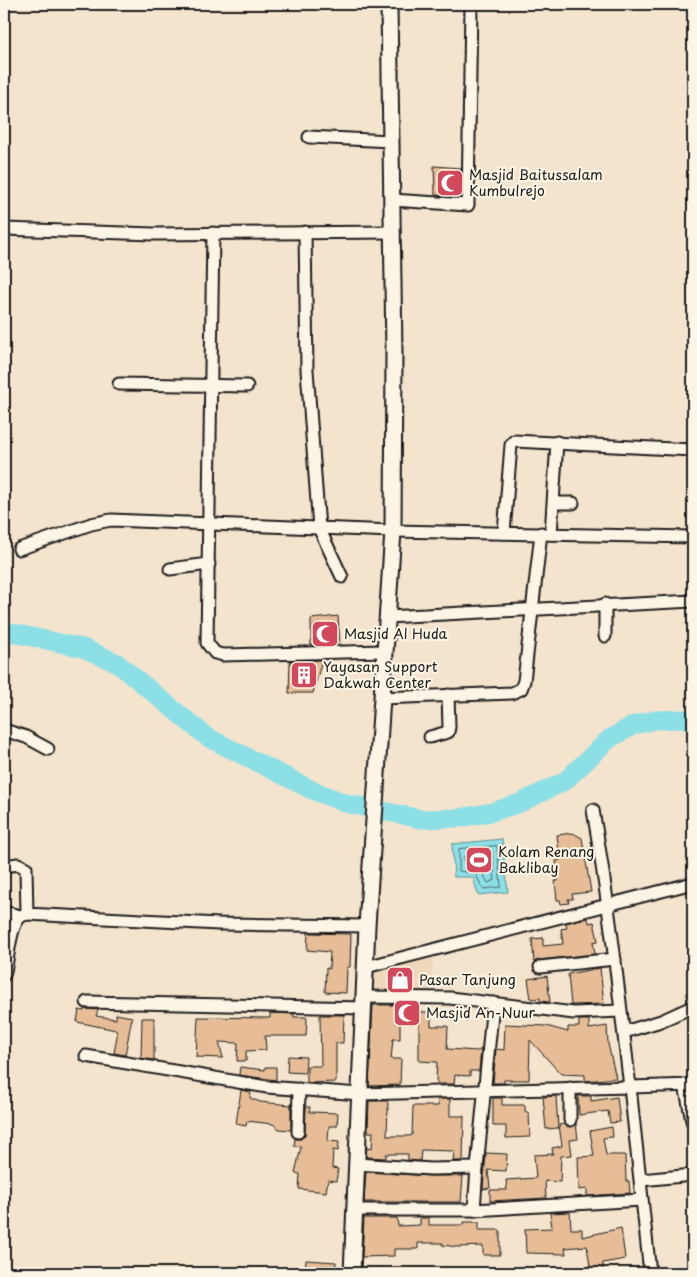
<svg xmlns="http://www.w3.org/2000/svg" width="697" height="1277" viewBox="0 0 697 1277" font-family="'Playpen Sans',sans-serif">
<rect width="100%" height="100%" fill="#f5e4cd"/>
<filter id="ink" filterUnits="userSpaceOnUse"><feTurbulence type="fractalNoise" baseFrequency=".02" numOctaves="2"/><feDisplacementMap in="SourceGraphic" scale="10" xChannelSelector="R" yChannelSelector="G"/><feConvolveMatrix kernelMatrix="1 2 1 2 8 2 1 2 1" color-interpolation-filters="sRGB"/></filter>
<g filter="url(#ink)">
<!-- built -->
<path fill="#f0d8bc" d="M433,954l-2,40 -62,-1 1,-22z"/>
<!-- water -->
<path fill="#8ddfe6" stroke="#609195" d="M502,839l6,53 -30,3 -5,-18h-19l-2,-33z"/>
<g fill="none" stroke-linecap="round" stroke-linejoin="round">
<!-- shore -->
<g stroke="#496a6d" stroke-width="1">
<path d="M497,846l4,41 -18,2 -8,-16 -16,-2v-22z"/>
<path d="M492,852l3,28 -7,3 -8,-15 -15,-3 -1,-9 2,-2z"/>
</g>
<!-- river -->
<path stroke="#8ddfe6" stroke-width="19" d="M4,631l79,17 34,15 90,74 105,53 33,13 76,16 39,-1 32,-6 28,-9 45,-22 44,-42 25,-14 21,-5 28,-1 10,4"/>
</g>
<!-- building -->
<g fill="#e6bd96" stroke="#1c1c1c">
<path d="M434,166l27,2v29l-26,-2z"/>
<path d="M338,616l2,29h-29v-26z"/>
<path d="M322,660l-9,33h-24l1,-32z"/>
<path d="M573,833l9,5 9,54 -19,2 1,5h-5l1,4 -8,1 -1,-4h-3l-2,-19h3l-2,-20 4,-1 -3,-25z"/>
<path d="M588,918l1,5 5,-1 4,19 -5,1 2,12 -56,6 -5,2 -2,-23 11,-1v8l20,-2 -2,-15 6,-1 -1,-5z"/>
<path d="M308,933l43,1 -1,33h-3l-1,26 -21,-1 1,-24 3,1 1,-17 -23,-2z"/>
<path d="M600,968l4,36 -33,1 -3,-31z"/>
<path d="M547,976l3,26 -10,-1v-3l-9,1 -3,-20z"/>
<path d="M373,1005h43v6l15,2v13h17l-1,23 31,2 3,-2 -2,22h-9v5l-15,-1 -1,9h-16l-2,-2 1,-20 -18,-1v-38h-19v16h-7l-2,20h10l-1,26 -31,1z"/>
<path d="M84,1009l14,1 -2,6 20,3v-5l16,3 -7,38 -11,-2 3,-17 -1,-6 -39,-8 2,-12 5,1z"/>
<path d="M270,1013l24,1v3h13l-1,19h-41l1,14 -20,1v10h-9l1,-18 -19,-1 4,16 -27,-1 2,-40 72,1z"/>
<path d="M320,1015h24l-1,28h-7v39l-29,1v-17h14z"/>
<path d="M142,1018h12v42l-13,-2z"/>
<path d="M579,1020h10v9l18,-3 1,18 8,34 -31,3v-6l-24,-1 -31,-34 -1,40h-25v3h-11l3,-34 8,1 1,-26 41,2 22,6v-5h11z"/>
<path d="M288,1056l18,1 -1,16 -18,-1z"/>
<path d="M240,1067l25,3v-3h11v13l-37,-5z"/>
<path d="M241,1090l10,2 -1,6 10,4 31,3v25l-12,-1 -6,-5 -26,-3 -1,5 -10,-2z"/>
<path d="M556,1096l2,32 -12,1 -3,-32z"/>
<path d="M578,1096h13v5l26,-4 3,25 -10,1 -2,-12 -29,4z"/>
<path d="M493,1098h9v7h23v6l4,2 1,24 -24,1v-12h-13z"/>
<path d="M438,1099h12v17h14l-1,45h-10l1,-10 -33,-1 -1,11 -12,-1v-6h-22v4l-20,-1 1,-9 5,1 1,-17h-5l1,-31h18l1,2 -1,33h22l3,-1 1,-29h25z"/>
<path d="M306,1107h4l-1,5 29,1 -1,13h-8l-1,15 11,1 -1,9 -5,-1 -1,18 6,1 -2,12 -8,-1 -2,12 -27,-3 1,-15 -5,-1 6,-26 -7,-1 1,-7h6l4,-4z"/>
<path d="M564,1124l6,3 6,-3 2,15 -8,1 2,15 -11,1 -1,26 -15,-1 1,17 -56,3v-11h17l-1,-10 30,-2 -2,-23 19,-1 -1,-6 10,-2 -3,-21z"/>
<path d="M612,1127l1,10 -10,1 3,17h19l1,26h3l1,12 -43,3v-7l-8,1 -1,-33 16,-1 -4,-25z"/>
<path d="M486,1153l21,1 -1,17 -18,-1 2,18 -7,1z"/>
<path d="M366,1172l64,4h33l-2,26h-97z"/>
<path d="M570,1212l1,17h11v8l39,-9 4,31 -22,4v10h-12l-4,-27 -22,2 1,6 -40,-1 -1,-24 27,-1 -2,-15z"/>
<path d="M364,1218h33l1,8 22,-1v-7h9v7h35v-3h15v8h21v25h-17v-9l-25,1 -16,-2 1,-2h-25v6h-24v7l-32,1z"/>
<path d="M306,1260l30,2 -1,11 -30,-2z"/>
</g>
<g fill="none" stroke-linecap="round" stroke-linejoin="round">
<!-- minor casing -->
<g stroke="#1c1c1c" stroke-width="15">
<g id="minor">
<path d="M309,137l82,4"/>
<path d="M392,200l76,5 3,-201"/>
<path d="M4,229l150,5 238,-2"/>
<path d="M305,232l2,138 12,158 23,49"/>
<path d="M213,233l-6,410 8,10 8,2 161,-4"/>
<path d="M119,384l128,2"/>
<path d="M554,503h19"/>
<path d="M504,533l7,-88 3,-4 179,9"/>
<path d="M551,534l6,-92"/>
<path d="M19,549l72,-25 20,-4 282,11 300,6"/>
<path d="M170,569l39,-5"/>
<path d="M605,604v32"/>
<path d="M387,617l306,-16"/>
<path d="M381,698l131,-5 9,-4 3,-8 17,-148"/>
<path d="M4,730l22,7 22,12"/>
<path d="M430,737l18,-5 1,-5 -1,-32"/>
<path d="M593,810c16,92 26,184 37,277l63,-2"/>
<path d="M4,866l14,-2 8,4 1,46 192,10 148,2"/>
<path d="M4,912l17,4"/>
<path d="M366,967l327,-84"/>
<path d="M540,967l75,-8"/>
<path d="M4,975c5,-17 5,-48 17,-59l6,-2"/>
<path d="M364,997l86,1 124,15 46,-2"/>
<path d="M87,1002l277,6"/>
<path d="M624,1032l37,-11 31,-14"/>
<path d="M86,1056l181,31 93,7 270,-7 20,186"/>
<path d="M685,1085l7,36"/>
<path d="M570,1088v32"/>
<path d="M298,1132l1,-43"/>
<path d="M357,1164l74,5 46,-1 -3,42"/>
<path d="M477,1168l16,-165"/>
<path d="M641,1180l52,-5"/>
<path d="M354,1210h120l168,-10"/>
</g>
</g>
<!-- secondary casing -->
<g stroke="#1c1c1c" stroke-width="19">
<path id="secondary" d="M352,1273l15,-347 26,-395 1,-178 -5,-349"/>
</g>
<!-- minor -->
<use href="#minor" stroke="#fcf5e5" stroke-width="11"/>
<!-- secondary -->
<use href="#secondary" stroke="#fcf5e5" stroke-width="15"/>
</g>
</g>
<!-- icons -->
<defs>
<g id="mosque-square" transform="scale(1.4375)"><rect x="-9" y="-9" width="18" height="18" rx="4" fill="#d1495b" stroke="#fcf5e5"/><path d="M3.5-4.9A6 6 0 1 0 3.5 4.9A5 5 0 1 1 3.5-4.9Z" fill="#fff"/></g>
<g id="building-square" transform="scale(1.4375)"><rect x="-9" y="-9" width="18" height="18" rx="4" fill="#d1495b" stroke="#fcf5e5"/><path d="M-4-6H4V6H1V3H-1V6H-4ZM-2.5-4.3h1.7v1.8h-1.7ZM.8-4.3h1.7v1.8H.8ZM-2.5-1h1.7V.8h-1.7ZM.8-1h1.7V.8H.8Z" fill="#fff"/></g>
<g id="stadium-square" transform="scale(1.4375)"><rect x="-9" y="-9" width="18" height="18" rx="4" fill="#d1495b" stroke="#fcf5e5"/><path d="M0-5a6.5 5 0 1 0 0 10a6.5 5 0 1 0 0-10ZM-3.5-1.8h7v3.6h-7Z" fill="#fff"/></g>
<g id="shop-square" transform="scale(1.4375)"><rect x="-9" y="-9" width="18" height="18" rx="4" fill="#d1495b" stroke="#fcf5e5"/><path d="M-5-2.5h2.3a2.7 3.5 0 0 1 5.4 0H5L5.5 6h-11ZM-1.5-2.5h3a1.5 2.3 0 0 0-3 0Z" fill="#fff"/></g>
</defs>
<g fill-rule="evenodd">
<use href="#mosque-square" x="450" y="183"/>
<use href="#mosque-square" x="325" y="634"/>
<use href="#building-square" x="304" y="675"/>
<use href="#stadium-square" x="479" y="860"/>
<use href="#shop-square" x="400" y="980"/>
<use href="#mosque-square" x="407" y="1013"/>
</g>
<g text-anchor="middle" stroke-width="4" stroke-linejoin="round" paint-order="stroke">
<!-- poi labels -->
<g font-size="14" fill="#1c1c1c" stroke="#fcf5e5" text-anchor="start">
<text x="469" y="180">Masjid Baitussalam<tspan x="469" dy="16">Kumbulrejo</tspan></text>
<text x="344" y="639">Masjid Al Huda</text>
<text x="323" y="672">Yayasan Support<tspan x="323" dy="16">Dakwah Center</tspan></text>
<text x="498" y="857">Kolam Renang<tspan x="498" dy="16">Baklibay</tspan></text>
<text x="419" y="985">Pasar Tanjung</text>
<text x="426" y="1018">Masjid An-Nuur</text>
</g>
</g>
<!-- margin -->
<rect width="697" height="1277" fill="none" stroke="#fcf5e5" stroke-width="20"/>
<rect x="10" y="10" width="677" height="1257" fill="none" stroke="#1c1c1c" stroke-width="2" filter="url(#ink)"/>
</svg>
